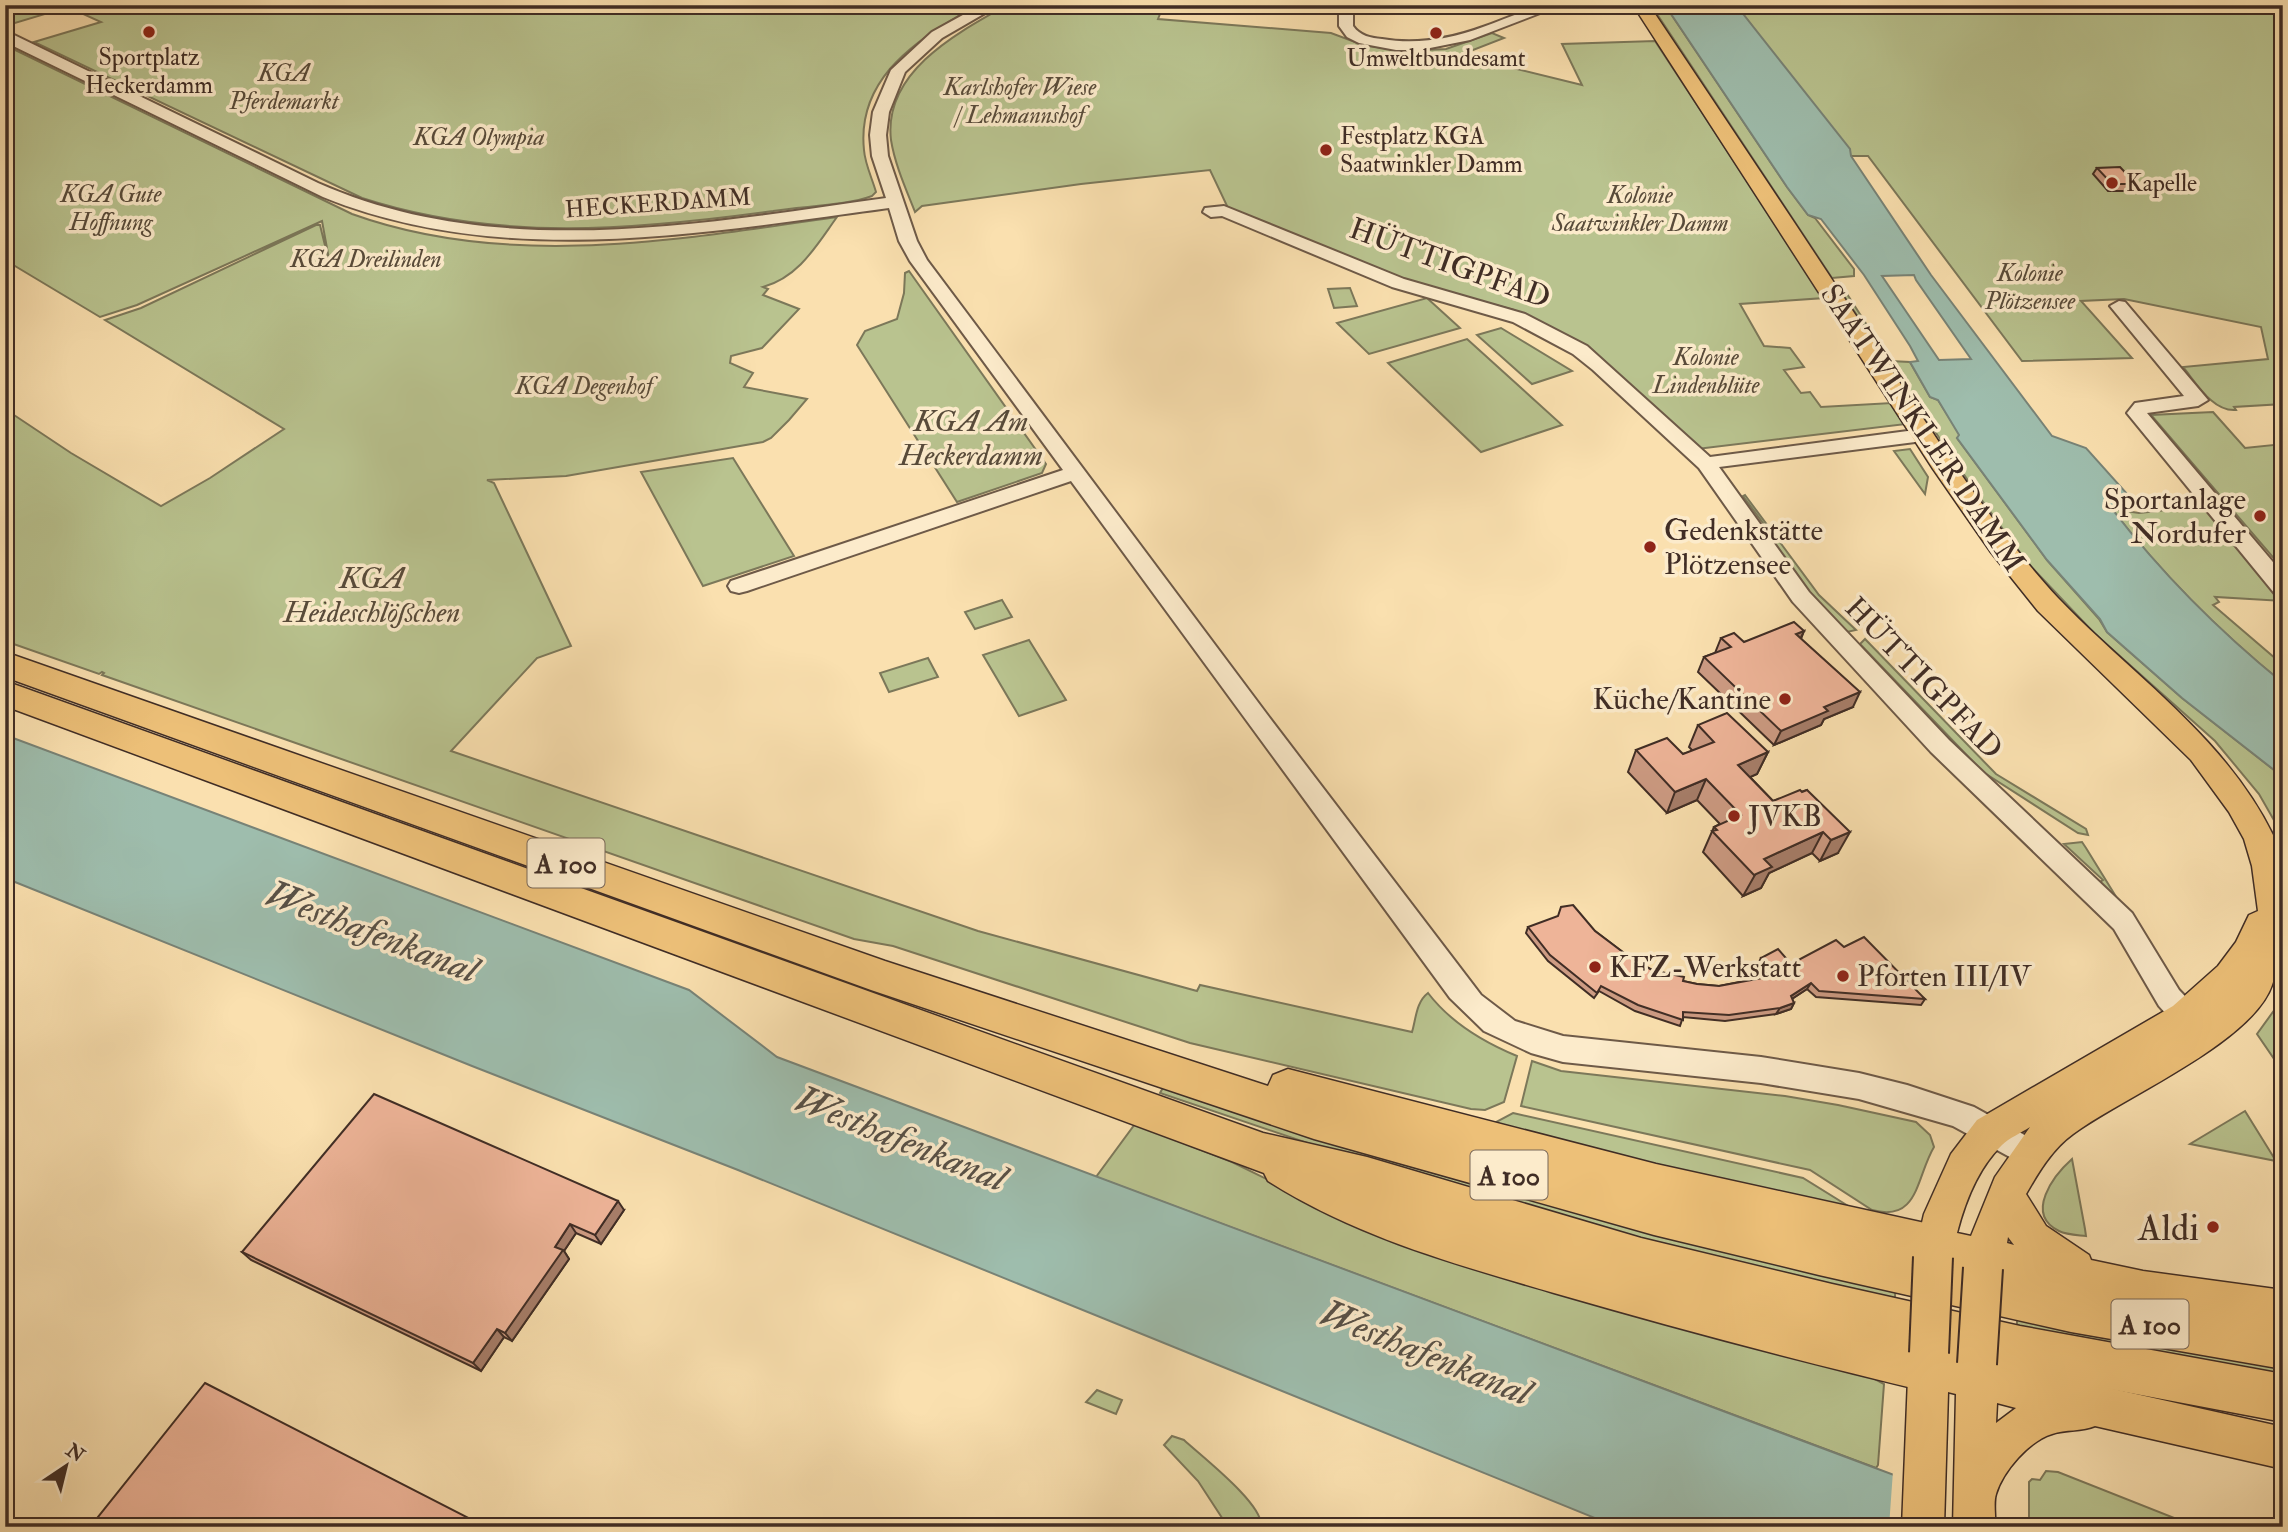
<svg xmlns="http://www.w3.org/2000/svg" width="2288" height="1532" viewBox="0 0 2288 1532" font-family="'IM FELL Double Pica',serif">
<rect width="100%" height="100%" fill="#fae0af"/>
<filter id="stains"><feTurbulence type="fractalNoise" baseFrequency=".00286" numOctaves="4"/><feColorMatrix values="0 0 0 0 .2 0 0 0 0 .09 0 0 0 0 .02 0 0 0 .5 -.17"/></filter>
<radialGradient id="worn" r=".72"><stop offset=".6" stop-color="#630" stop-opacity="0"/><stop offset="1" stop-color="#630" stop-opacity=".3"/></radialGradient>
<!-- green -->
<g fill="#b9c38f" stroke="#7c785a" stroke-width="2">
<path d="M5,5h963l-13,6 5,4c-52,30 -103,69 -96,135 1,14 8,28 12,42l-4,4c-27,10 -69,10 -99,15 -138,19 -276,31 -411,-13l-328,-156 67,-20 -33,-15 -63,19z"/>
<path d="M1007,5h106l49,4 -4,10 173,14 32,12 40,6 43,-2 46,-16 12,5 -44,17 122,30 -20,-41 93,-3 169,257 -84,6 24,42 26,2 14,19 -20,3 17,23 9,-1 11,15 71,-4 14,21 -209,25 -157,-127 -26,-12 -112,-30 -174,-72 -18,-38 -129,14 -159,22 -7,6c-9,-23 -20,-47 -24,-72 -8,-68 66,-107 116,-135z"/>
<path d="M1651,5h14l122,182 21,28 7,3 39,51v7l-22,2z"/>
<path d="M1736,5h547v399l-49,3 2,3c-23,2 -39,-26 -53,-43l85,-8 -7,-32 -137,-28 -43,2 51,57 -110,3 -154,-205h-17z"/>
<path d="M5,45l347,169c155,56 326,26 485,3 -21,29 -38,60 -74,70l5,2 -5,6 36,14 -37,39 -31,8 -1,7 23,10 -9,14 63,12 -18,21 -18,18 -8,4 -197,34 -79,4 7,3 77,163 -34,12 -86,93 527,180 219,60 3,-6 212,47c4,-13 4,-30 16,-39 23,30 55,49 89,63l-13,46 -19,8 -14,-1 -281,-66 -297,-97 -39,-7 -752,-264 2,-2 -2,-1 -3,2 -94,-33v-232l66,44 90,53 49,-28 74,-49 -179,-109 36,-12 175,-83h4l11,45 -9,-49 -185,84 -37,12 -95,-57z"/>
<path d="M909,271l137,193 -4,9 -85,29 -100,-157 8,-14 32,-12 7,-26 1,-20z"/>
<path d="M1840,283l50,78 20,1 20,35 8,3 22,35 -3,3 90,122 52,59 8,13 75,66 101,79v59l-24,-42 -44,-53 -121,-108 -68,-72 -53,-73 -137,-204z"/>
<path d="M1350,288l7,18 -23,2 -6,-19z"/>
<path d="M1427,298l33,30 -91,26 -32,-31z"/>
<path d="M1501,328l71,43 -40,13 -55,-49z"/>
<path d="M1467,339l95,86 -81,27 -93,-89z"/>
<path d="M2213,412l32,36 38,-4v125l-132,-154z"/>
<path d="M1910,449l18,28 -3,17 -31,-43z"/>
<path d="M733,458l61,98 -91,30 -62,-114z"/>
<path d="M1745,495l74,100 37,35 -9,2 -36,-37 -43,-57 3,-4 -28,-38z"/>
<path d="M2206,506l77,92v3l-68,-4 4,5 -6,3 70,60v18c-64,-52 -121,-109 -171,-174l27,4z"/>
<path d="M1002,600l10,17 -37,12 -10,-17z"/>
<path d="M1865,639l131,135 90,55 2,6 -10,-2 -95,-61 -123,-128z"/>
<path d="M1029,640l37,60 -47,16 -36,-61z"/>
<path d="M928,658l10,19 -49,15 -9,-19z"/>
<path d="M2082,842l4,6 42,68 -33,-31 8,-5 -39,-36z"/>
<path d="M2283,998v74l-26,-38z"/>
<path d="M1532,1061l29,10 224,25 53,9 78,17 14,13 4,12c-18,30 -15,76 -62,63l-62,-40 -289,-64z"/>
<path d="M1164,1086l732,197 -2,26 -560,-157 -174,-59z"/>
<path d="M2245,1111l31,50 -86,-17z"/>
<path d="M1513,1113l290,65 71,44 -378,-92v-8z"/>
<path d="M1135,1124l97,38 79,39 551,171 22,12 -6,81 -2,3 -780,-291z"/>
<path d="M2072,1159l13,70 1,7c-8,-1 -19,-1 -27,-5 -35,-17 -5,-56 13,-72z"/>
<path d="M2017,1309l266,49v28l-266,-50z"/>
<path d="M1097,1390l25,10 -6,14 -30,-12z"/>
<path d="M1172,1436l12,4c17,16 81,65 77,87h-33l-30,-46 -34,-36z"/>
<path d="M2046,1471l12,1 139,55 -168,-2v-43l3,-3 8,1z"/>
</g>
<!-- water -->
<g fill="#9ebdad" stroke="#788377" stroke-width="2" fill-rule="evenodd">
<path d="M1665,5h71l114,144 1,7 80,119 121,161 34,12 43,48 -17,13c50,65 107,122 171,174v94l-101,-79 -75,-66 -7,-13 -53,-59 -90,-122 2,-3 -21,-35 -8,-3 -20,-35 8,-1 -8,-15 -46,-71 -43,-56 -13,-4 -21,-28zM1914,275l2,5 55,79 -32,1 -57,-84z"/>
<path d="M5,735l684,255 88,67 1256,470h-416l-879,-357 -266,-104 -467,-188z"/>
</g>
<!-- pier -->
<path fill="#fae0af" d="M1893,1471l136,51v3l-16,-6 -1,8h-123z"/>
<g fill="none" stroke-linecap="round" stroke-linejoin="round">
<!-- stream -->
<path stroke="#788377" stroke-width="2.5" d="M943,5l3,1"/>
<!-- minor casing -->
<g stroke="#6e5a48" stroke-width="4">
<g id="minor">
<path d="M981,5h18l-57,33 -37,34 -16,40 -3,23 2,21 29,85 10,19 345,461 209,274 34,26 48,15 198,21 98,16 48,12 67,22 67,37 4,10 -4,10 -11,4 -77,-42 -94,-27 -98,-16 -198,-21 -32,-9 -47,-22 -34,-33 -379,-517 -324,110 -8,2 -8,-2 -3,-5 3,-5 332,-111 -153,-209 -11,-20 -10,-33c-186,25 -386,62 -566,-11l-318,-155v-10l5,1 308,150c178,79 382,41 568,15l-14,-42 -2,-21 3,-23 18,-42 41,-38z"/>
<path d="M1339,5h14v21c7,10 18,12 29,13 35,6 68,0 101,-12 26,-9 50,-22 78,-22l-91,35 -50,10h-24l-37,-7 -12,-6 -8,-11z"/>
<path d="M1224,206l180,73 121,35 62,32 123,111 213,-28 7,2 3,4 -3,4 -7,2 -204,26 90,125 140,148 183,173 47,77 27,28 4,9 -4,9 -10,3 -10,-3 -27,-30 -45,-77 -183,-177 -138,-150 -94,-134 -106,-98 -20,-16 -60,-32 -121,-35 -170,-71 -11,1 -8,-5 2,-4z"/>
<path d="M2119,301l6,1 83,98 -10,6 -51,7 136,161v22l-8,-2 -148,-181 8,-10 49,-7 -74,-90z"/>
</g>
</g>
<!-- major casing -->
<g stroke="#402d25" stroke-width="3">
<g id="major">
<path d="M1633,5h16c73,109 145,217 217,326 46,70 91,142 143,209 15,19 32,40 49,58 74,77 167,139 215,237 15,38 13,112 -1,150 -20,58 -149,112 -199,149 -21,15 -35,39 -47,60l20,32 43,29 2,5 52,11 140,19v38l-140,-19 -145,-30 -15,8 -14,-6 -4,-9 -18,-4 -14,8 -14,-6 -5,-13 10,-43 27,-60 26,-34 196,-114 45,-40 18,-24 13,-27 9,-4 -6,-45 -8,-27 -15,-27 -38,-52 -153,-149 -48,-60 -57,-82zM2030,1127l-35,50 -24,59 -14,-3c8,-31 21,-65 45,-88 7,-7 19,-12 28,-18zM2008,1237l6,8 -7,-2z"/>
<path d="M1929,1333l14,6 6,13 12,3 2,-5 14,-6 14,6 6,13 286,64v42l-188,-43c-14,6 -29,3 -43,8 -23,7 -49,37 -56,60 -3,9 0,23 -1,33h-42l3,-133 -8,-2 -4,135h-42l7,-174 6,-14zM1997,1403l19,5 -20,15z"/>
</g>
</g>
<!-- highway casing -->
<g stroke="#402d25" stroke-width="3">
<g id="highway">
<path d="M5,652l880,309 383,125 5,-11 15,-6 368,95 278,61 16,7 6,15 -5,13 120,26 212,37v46l-212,-37 -252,-57 -165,-40 -340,-96 -443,-149 -866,-313z"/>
<path d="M5,681l1258,452 104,24 274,81 191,46 188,42 263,48v48l-263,-50 -72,-16 5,12 -7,17 -17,7c-126,-30 -251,-63 -375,-99 -99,-29 -198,-56 -286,-112l-4,-8 -1259,-467z"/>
</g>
</g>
<!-- minor -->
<use href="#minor" fill="#fcebcb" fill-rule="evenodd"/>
<!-- major -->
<use href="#major" fill="#edc078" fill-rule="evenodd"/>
<!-- highway -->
<use href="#highway" fill="#edc078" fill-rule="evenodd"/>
<!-- major-bridge casing -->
<g stroke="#402d25" stroke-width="42" stroke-linecap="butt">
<g id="major-bridge">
<path d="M1929,1353l4,-96"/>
<path d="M1977,1364l6,-96"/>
</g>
</g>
<!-- major-bridge -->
<use href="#major-bridge" stroke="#edc078" stroke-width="38"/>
</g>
<!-- wall -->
<g fill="#cd9b83" stroke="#402d25" stroke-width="2">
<path d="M2097,168l39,16 -4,7h-24l-15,-17z"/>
<path d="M1804,631l-3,8 52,68 -29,12 -3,6 -47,20 -76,-73 6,-15 11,-4 6,-15 23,4z"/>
<path d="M1698,725l70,27 -11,22 -7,3 23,24 34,-11 31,63 -18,8 -8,-8 -43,20 -8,15 -18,8 -40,-44 11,-25 6,-3 -23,-24 -30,13 -39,-41 8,-22 47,4 10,-3 -4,-4z"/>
<path d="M1528,927l67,4 37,28 20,11 31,11 14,3 22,2 51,-10 -12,-12 3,-6 30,6 53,-17 81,52 -4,6 -105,-8 -9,-8 -15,10 2,4 -3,6 -15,5 -51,7 -42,-4 -3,9 -45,-15 -36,-20 -5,7 -46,-37 -22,-28z"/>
<path d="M624,1210l-23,34 -25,-11 -12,18 5,8 -57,82 -8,-4 -23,34 -230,-111 -9,-8z"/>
</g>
<!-- shaded-wall -->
<g fill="#a77e6a" stroke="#402d25" stroke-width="2">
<path d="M1804,631l-7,15 -1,-12z"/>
<path d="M1860,692l-7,15 -29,12 -3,6 -47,20 7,-14 43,-24z"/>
<path d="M1768,752l-11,22 -29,13 10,-22z"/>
<path d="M1706,779l-9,21 -30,13 8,-21z"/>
<path d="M1823,832l-11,21 -43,20 -8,15 -18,8 21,-37z"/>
<path d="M1850,832l-12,21 -18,8 11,-21z"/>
<path d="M1811,983l-4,6 -20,13 4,-6z"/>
<path d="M1794,1003l-3,6 -15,5 4,-6z"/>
<path d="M618,1201l6,9 -23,34 -6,-9z"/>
<path d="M570,1224l6,9 -12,18 5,8 -57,82 -7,-8 50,-86z"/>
<path d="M497,1329l7,8 -23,34 -8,-8z"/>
</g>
<!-- building -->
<g fill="#eeb498" stroke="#402d25" stroke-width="2">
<path d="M2120,167l16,17h-24l-15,-16z"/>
<path d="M1794,622l10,9 -8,3 64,58 -36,15 4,4 -47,20 -77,-74 27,-10 -10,-9 13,-5 10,9z"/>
<path d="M1727,713l41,39 -30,13 35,36 27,-11 2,2 5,-2 43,42 -19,8 -8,-8 -59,27 8,8 -18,8 -42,-44 5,-1 -3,-3 27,-12 -35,-36 -31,13 -39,-42 31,-12 16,16 31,-12 -16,-17z"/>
<path d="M1573,905l22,26 37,28 20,11 32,7 -1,4 14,3 22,2 59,-11 -17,-17 17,-9 13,15 45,-24 8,7 20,-10 61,62 -106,-8 -8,-8 -20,13 3,7 -14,5 -51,7 -46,-3v8l-45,-15 -37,-19 -4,7 -47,-38 -22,-28 30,-11 3,-9z"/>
<path d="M374,1094l244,107 -23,34 -25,-11 -15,23 8,3 -58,83 -8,-4 -24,34 -231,-111z"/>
<path d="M205,1383l281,144h-396z"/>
</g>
<!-- markers -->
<g fill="#8f2418" stroke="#fcebcb" stroke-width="2.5">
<circle cx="149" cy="32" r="7"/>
<circle cx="1436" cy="33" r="7"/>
<circle cx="1326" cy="150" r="7"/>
<circle cx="2112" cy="183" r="7"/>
<circle cx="2260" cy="516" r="7"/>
<circle cx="1650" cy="547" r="7"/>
<circle cx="1785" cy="699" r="7"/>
<circle cx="1734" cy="816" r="7"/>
<circle cx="1595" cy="967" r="7"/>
<circle cx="1843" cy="976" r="7"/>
<circle cx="2213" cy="1227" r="7"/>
</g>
<g text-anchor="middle" stroke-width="7" stroke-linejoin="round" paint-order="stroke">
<!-- far-poi labels -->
<g font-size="24" fill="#402d25" stroke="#fcebcb">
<text x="149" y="65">Sportplatz<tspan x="149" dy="28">Heckerdamm</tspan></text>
<text x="1436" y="66">Umweltbundesamt</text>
<text x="1340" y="144" text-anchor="start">Festplatz KGA<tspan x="1340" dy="28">Saatwinkler Damm</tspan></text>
<text x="2126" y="191" text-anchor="start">Kapelle</text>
</g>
<!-- far-park labels -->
<g font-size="24" font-style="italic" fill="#584b3a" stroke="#fcebcb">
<text x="284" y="81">KGA<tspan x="284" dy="28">Pferdemarkt</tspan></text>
<text x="1020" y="95">Karlshofer Wiese<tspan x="1020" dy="28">/ Lehmannshof</tspan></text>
<text x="479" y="145">KGA Olympia</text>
<text x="111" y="202">KGA Gute<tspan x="111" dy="28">Hoffnung</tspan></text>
<text x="1640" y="203">Kolonie<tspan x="1640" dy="28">Saatwinkler Damm</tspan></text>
<text x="366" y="267">KGA Dreilinden</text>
<text x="2030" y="281">Kolonie<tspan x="2030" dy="28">Plötzensee</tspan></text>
<text x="1706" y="365">Kolonie<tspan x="1706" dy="28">Lindenblüte</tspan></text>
<text x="584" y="394">KGA Degenhof</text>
</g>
<!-- far-street labels -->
<g font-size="24" fill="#402d25" stroke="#fcebcb">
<text transform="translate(658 203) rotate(-4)" y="8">HECKERDAMM</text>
</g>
<!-- shield labels -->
<g fill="#fcebcb" stroke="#786657" stroke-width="2">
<rect x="527.5" y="838.5" width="77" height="49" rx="5"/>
<rect x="1470.5" y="1150.5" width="77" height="49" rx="5"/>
<rect x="2111.5" y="1299.5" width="77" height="49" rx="5"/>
</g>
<g font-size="28" font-weight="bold" fill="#402d25">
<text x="566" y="873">A 100</text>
<text x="1509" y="1185">A 100</text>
<text x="2150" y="1334">A 100</text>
</g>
<!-- street labels -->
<g font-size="30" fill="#402d25" stroke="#fcebcb">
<text transform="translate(1450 263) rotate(20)" y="10">HÜTTIGPFAD</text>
<text transform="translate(1923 428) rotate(56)" y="10">SAATWINKLER DAMM</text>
<text transform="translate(1924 678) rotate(46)" y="10">HÜTTIGPFAD</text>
</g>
<!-- park labels -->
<g font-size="30" font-style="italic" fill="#584b3a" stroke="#fcebcb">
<text x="971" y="431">KGA Am<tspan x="971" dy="34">Heckerdamm</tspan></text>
<text x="372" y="588">KGA<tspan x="372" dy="34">Heideschlößchen</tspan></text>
</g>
<!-- poi labels -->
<g font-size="30" fill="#402d25" stroke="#fcebcb" text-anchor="start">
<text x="2246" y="509" text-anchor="end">Sportanlage<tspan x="2246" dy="34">Nordufer</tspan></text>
<text x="1664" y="540">Gedenkstätte<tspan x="1664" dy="34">Plötzensee</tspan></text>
<text x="1771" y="709" text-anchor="end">Küche/Kantine</text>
<text x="1748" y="826">JVKB</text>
<text x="1609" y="977">KFZ-Werkstatt</text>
<text x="1857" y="986">Pforten III/IV</text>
</g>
<!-- near-poi labels -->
<g font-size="37" fill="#402d25" stroke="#fcebcb" text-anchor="end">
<text x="2199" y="1240">Aldi</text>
</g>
<!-- near-water labels -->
<g font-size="38" font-style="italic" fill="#585147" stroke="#fcebcb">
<text transform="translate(372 931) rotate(21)" y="13">Westhafenkanal</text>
<text transform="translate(901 1138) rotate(22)" y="13">Westhafenkanal</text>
<text transform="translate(1426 1352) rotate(22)" y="13">Westhafenkanal</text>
</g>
</g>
<!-- margin -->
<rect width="2288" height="1532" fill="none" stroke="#fae0af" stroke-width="28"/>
<rect x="7" y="7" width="2274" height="1518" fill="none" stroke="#402d25" stroke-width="3.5"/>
<rect x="14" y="14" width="2260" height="1504" fill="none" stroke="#402d25" stroke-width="2"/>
<!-- north arrow -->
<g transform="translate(66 1466) rotate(35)" stroke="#fcebcb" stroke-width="5" paint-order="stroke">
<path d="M0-5L12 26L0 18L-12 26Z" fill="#402d25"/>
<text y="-10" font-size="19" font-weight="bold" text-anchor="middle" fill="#402d25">N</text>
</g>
<rect width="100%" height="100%" filter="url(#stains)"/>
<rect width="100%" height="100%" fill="url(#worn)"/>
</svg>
